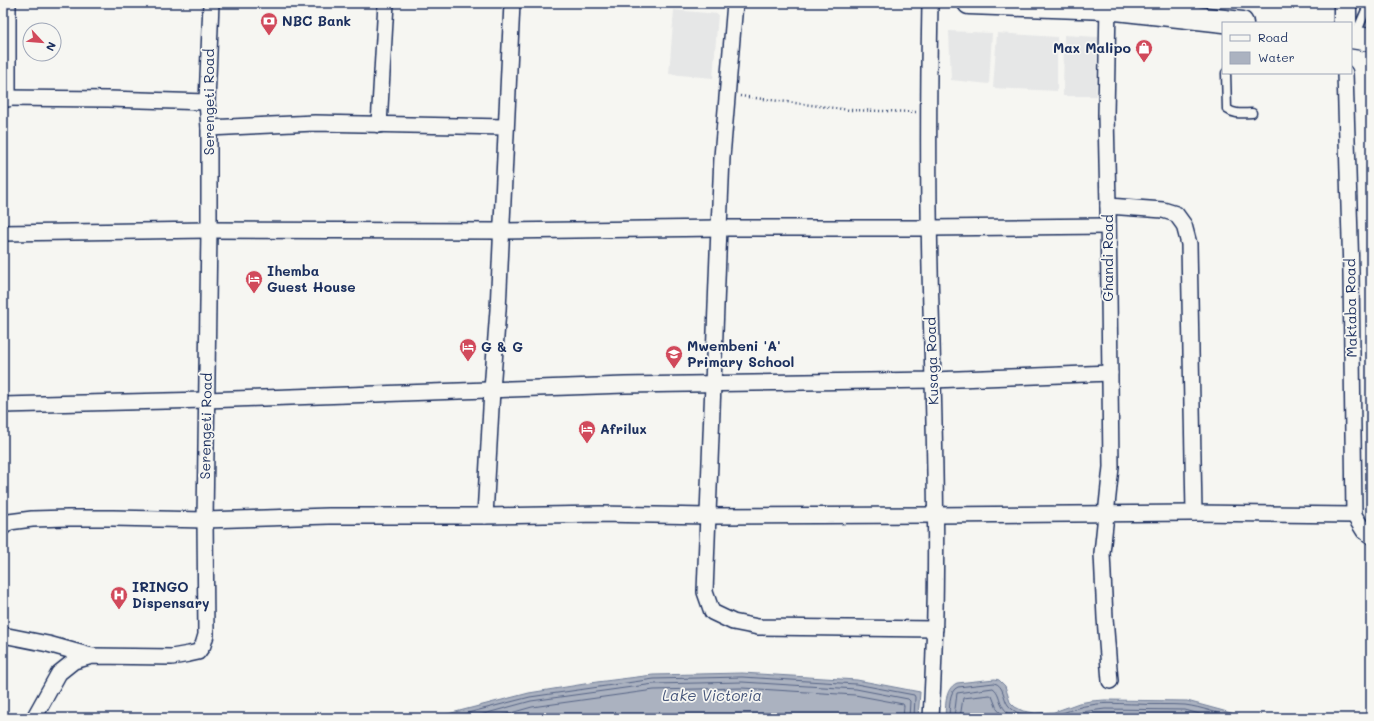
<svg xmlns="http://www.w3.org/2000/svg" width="1374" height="721" viewBox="0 0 1374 721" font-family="Mali,sans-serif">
<rect width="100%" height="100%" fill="#f6f6f2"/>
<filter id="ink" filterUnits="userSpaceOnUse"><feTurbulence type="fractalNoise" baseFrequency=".025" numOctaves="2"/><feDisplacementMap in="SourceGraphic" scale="8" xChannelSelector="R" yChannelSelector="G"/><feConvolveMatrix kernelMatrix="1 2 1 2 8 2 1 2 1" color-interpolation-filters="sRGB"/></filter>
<g filter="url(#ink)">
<!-- built -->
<g fill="#e6e7e7">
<path d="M674,10l44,4 -5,64 -44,-4z"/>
<path d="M949,31l43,2 -3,51 -38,-4z"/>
<path d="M997,33l60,4v54l-64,-3z"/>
<path d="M1064,35l34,2 -2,59h-33z"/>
</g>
<!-- water -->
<g fill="#abb2c0" stroke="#717e99">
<path d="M742,673l115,7 63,12 -2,26h-479l5,-3 85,-22 68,-11 56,-7z"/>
<path d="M995,679l4,1 6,6 5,16 5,5 8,4 12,2 19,-1 25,-9 12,-2 14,-1 82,1 55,15 16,2h-313c1,-12 -1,-29 12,-35z"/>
<path d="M1353,716l18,2h-86l7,-1z"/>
</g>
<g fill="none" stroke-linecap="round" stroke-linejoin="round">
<!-- shore -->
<g stroke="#556385" stroke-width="1">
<path d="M448,718l82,-21 124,-18 88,-2 114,7 58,11 1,2 -1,21"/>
<path d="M469,718l62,-17 123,-17 88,-2 114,7 52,10 2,2 -1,17"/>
<path d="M493,718l39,-11 122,-17 88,-2 113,7 48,9 1,2 -1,12"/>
<path d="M949,718c1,-10 -1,-27 9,-31l36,-4c10,2 9,15 14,22 6,8 17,11 27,12 20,3 36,-10 56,-12 15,-3 30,-1 45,-1 17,1 33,0 49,1 16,2 35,9 50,13"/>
<path d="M954,718l3,-25 36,-5c6,4 6,12 9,17 3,7 9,10 15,13"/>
<path d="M960,718l3,-20 27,-3 2,1 5,13 8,9"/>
<path d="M1065,718l17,-6 23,-3 80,1 30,8"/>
<path d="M1082,718l11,-3h12l79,1 7,2"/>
</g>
<!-- lane casing -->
<g stroke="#1b2f5e" stroke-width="11">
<g id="lane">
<path d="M1355,36l14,-33"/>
<path d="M1226,73l1,36c8,6 16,4 25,4"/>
</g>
</g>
<!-- street casing -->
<g stroke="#1b2f5e" stroke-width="18">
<g id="street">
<path d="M735,3l-13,154 -3,71 -14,364 7,20 21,10 25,5 177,2"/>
<path d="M930,3c-2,102 -2,204 1,305 4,137 8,273 0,410"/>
<path d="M1108,3l-2,112 2,91 3,261 -9,86 3,65 5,63"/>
<path d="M1345,73l6,199 3,243 10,16 7,5"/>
<path d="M3,98l105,1 99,3"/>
<path d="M8,99v-96"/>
<path d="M379,125l7,-122"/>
<path d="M209,128l106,-5 190,4"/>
<path d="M1108,206l55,4 13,4 8,11 5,19 5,269"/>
<path d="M3,233l206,-3 292,1 218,-3h211l178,-2"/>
<path d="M3,405l203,-5 419,-15 308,-5 177,-7"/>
<path d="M485,516l7,-126 6,-80 14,-307"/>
<path d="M3,527l6,-5 23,-3 36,-1h45l92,2 124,-4h156l115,-2 108,2 227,-1 259,-2 160,2"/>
<path d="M3,635l45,9 43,12"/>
<path d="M34,718l25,-45 15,-12 18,-5 80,1 17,-3 9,-2 5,-7 3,-10 -1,-115 4,-290v-102l-2,-26 4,-99"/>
</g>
</g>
<!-- secondary casing -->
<g stroke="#1b2f5e" stroke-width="25">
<g id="secondary">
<path d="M969,3l138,5 135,15"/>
<path d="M1345,23v-20"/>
<path d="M1351,37l20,3"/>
</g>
</g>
<!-- path -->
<path stroke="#1b2f5e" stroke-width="2.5" stroke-dasharray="1 3" stroke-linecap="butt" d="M740,96l110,14 66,2"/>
<!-- lane -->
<use href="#lane" stroke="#f6f6f2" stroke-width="8"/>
<!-- street -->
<use href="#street" stroke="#f6f6f2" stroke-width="15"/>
<!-- secondary -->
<use href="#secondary" stroke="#f6f6f2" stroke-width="22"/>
</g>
</g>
<!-- icons -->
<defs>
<g id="bank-pin" transform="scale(0.9)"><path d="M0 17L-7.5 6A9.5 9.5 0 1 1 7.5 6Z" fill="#d1495b" stroke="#f6f6f2"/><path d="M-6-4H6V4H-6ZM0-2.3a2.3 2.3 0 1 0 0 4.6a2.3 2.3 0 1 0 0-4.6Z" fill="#fff"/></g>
<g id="shop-pin" transform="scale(0.9)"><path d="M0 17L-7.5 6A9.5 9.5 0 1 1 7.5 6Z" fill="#d1495b" stroke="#f6f6f2"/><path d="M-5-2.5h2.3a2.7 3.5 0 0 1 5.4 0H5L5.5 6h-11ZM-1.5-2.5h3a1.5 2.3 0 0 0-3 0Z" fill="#fff"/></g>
<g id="hotel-pin" transform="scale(0.9)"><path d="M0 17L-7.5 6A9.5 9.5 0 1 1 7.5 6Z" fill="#d1495b" stroke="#f6f6f2"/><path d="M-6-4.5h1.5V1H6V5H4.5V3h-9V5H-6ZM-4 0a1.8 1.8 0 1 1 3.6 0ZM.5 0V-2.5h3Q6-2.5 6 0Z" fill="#fff"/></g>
<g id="school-pin" transform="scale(0.9)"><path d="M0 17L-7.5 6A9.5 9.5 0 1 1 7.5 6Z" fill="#d1495b" stroke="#f6f6f2"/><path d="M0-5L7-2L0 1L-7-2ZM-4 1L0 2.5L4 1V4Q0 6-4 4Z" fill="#fff"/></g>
<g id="hospital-pin" transform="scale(0.9)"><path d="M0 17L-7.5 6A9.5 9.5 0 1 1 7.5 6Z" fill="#d1495b" stroke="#f6f6f2"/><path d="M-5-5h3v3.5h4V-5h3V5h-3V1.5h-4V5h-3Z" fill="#fff"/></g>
</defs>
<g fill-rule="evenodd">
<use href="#bank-pin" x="269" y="21"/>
<use href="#shop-pin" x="1144" y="48"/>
<use href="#hotel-pin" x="254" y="279"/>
<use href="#hotel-pin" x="468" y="347"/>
<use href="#school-pin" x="674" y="354"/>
<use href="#hotel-pin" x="587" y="429"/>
<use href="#hospital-pin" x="119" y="595"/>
</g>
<g text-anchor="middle" stroke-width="3.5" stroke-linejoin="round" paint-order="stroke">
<!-- poi labels -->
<g font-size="14" font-weight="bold" fill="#1b2f5e" stroke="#f6f6f2" text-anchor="start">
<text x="282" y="26">NBC Bank</text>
<text x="1131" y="53" text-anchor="end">Max Malipo</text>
<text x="267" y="276">Ihemba<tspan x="267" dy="16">Guest House</tspan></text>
<text x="687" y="351">Mwembeni 'A'<tspan x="687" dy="16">Primary School</tspan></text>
<text x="481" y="352">G &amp; G</text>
<text x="600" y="434">Afrilux</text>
<text x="132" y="592">IRINGO<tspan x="132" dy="16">Dispensary</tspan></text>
</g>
<!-- street labels -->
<g font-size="14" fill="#1b2f5e" stroke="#f6f6f2">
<text transform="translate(209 102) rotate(-90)" y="5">Serengeti Road</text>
<text transform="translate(1108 258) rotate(-90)" y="5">Ghandi Road</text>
<text transform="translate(1351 308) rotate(-91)" y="5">Maktaba Road</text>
<text transform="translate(932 361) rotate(-92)" y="5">Kusaga Road</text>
<text transform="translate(206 426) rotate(-89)" y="5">Serengeti Road</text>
</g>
<!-- water labels -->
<g font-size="15" font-style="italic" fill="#46567b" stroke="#f6f6f2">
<text x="712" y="701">Lake Victoria</text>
</g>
</g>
<!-- margin -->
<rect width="1374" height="721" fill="none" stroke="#f6f6f2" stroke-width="16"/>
<rect x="8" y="8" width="1358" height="705" fill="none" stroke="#1b2f5e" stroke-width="1.5" filter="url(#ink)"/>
<!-- legend -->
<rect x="1222" y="22" width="130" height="52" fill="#f6f6f2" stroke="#9ea6b7"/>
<rect x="1230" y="35" width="20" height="6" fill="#f6f6f2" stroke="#9ea6b7"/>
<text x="1258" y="42" font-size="12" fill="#1b2f5e">Road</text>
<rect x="1230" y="52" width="20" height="12" fill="#abb2c0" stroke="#9ea6b7"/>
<text x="1258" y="62" font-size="12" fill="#1b2f5e">Water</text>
<!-- north arrow -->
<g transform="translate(42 42) rotate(116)"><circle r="19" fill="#f6f6f2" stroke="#9ea6b7"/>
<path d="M0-3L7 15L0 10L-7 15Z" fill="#d1495b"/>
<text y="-6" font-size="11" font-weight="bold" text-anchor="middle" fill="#1b2f5e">N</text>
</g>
</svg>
